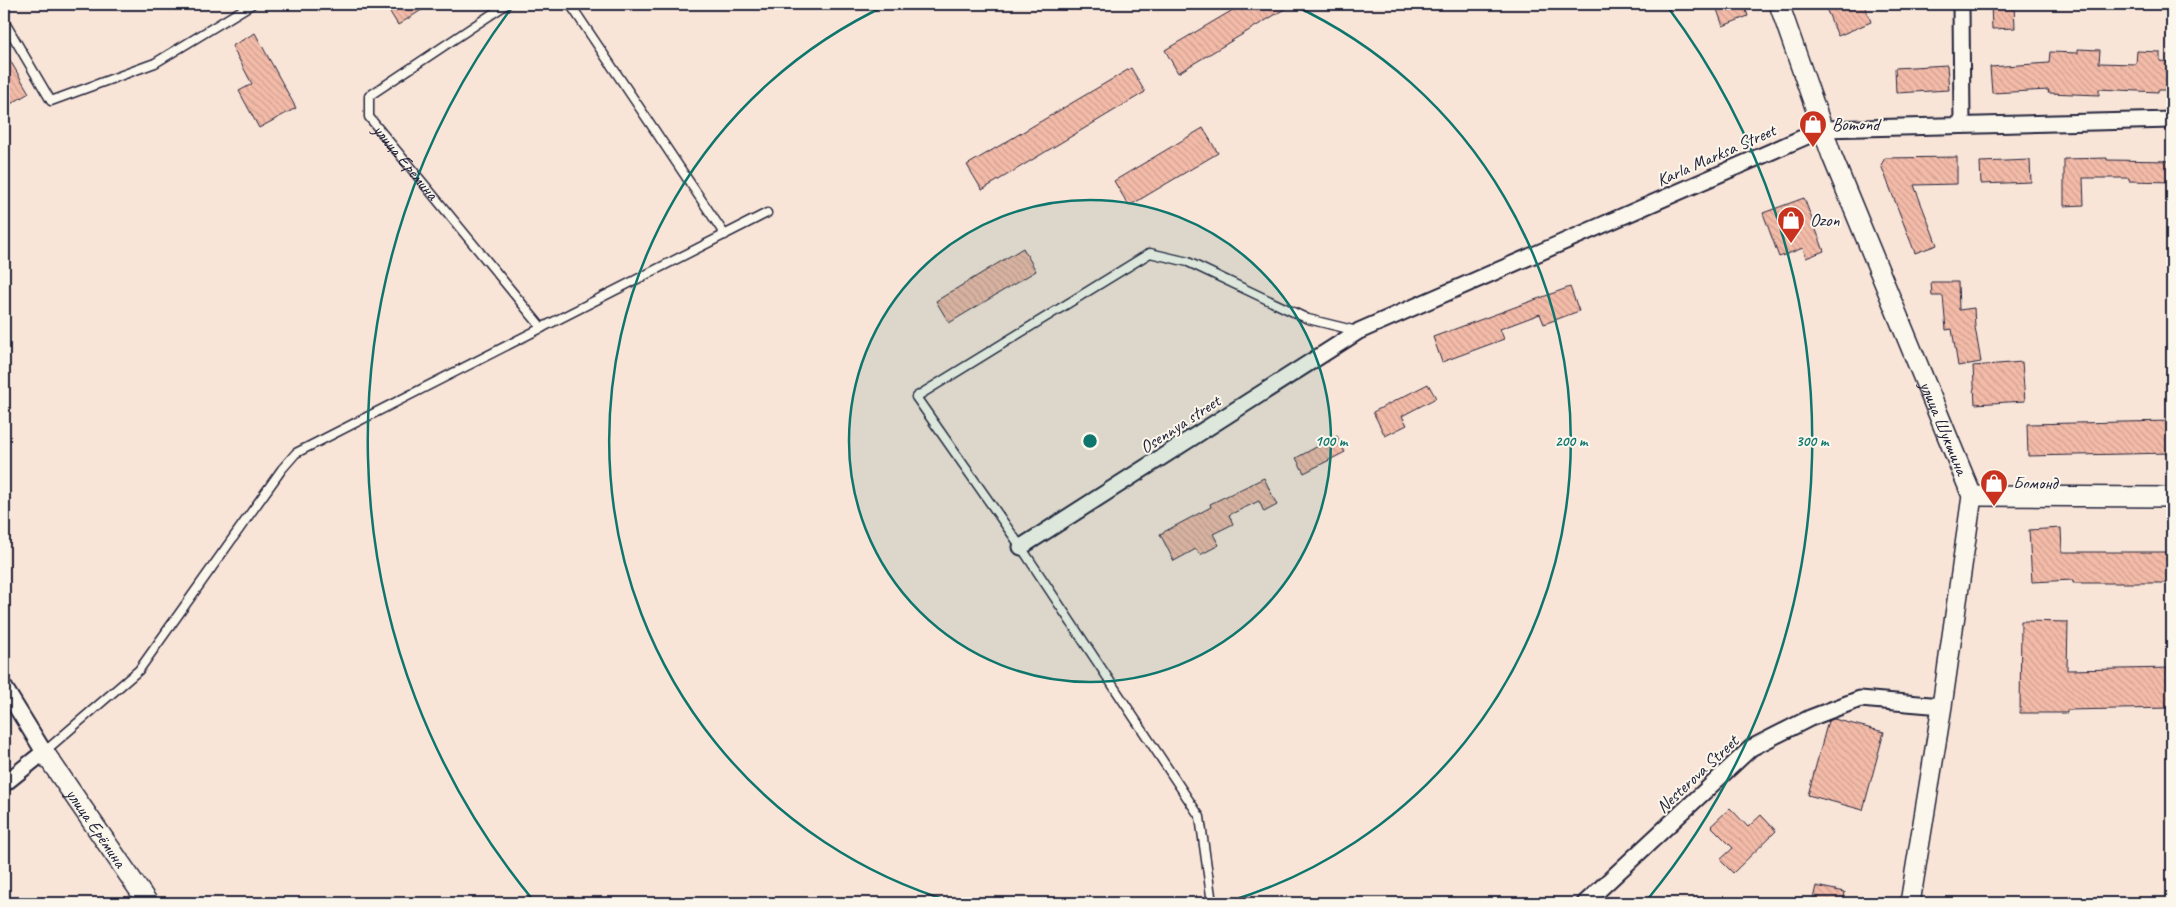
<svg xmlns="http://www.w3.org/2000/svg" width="2176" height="907" viewBox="0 0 2176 907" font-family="Caveat,sans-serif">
<defs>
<pattern id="building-back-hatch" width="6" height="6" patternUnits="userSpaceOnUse" patternTransform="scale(1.25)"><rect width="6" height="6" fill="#f3bba8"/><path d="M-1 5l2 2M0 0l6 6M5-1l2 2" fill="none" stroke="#d0a092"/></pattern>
</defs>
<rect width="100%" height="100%" fill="#f9e5d8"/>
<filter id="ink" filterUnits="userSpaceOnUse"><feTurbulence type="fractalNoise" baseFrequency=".02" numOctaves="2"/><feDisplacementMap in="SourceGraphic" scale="10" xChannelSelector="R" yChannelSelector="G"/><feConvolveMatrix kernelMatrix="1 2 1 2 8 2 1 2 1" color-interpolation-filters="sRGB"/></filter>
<g filter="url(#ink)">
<!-- building -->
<g fill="url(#building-back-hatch)" stroke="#22223b">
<path d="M385,4h46l-33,21z"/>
<path d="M1243,4h50l-115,69 -13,-23z"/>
<path d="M1715,4h29l4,12 -25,10z"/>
<path d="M1824,4h40l7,18 -33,14z"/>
<path d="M1991,4h23l1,24 -23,1z"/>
<path d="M255,33l41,75 -37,20 -20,-37 13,-7 -20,-38z"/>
<path d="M2078,49l22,1 -1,13 37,1 1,-13 23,1v9l12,1v28h-14v2l-59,-3v6l-51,-2 1,-3 -57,3 -2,-26 59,-4 1,-11 28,1z"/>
<path d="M4,50l25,43 -25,15z"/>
<path d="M1947,65l2,25 -53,3 -1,-25z"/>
<path d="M1131,68l14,24 -163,98 -15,-25z"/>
<path d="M1203,128l15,25 -89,53 -15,-25z"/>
<path d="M1957,157v27l-43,1 23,60 -22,8 -34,-88 4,-7z"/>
<path d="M2107,158v2l65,1v21l-43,-1v-3h-46l1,27 -20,1v-47z"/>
<path d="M2030,160l1,22 -50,2 -1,-22z"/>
<path d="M1804,198l20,53 -18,7 -3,-10 -24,9 -16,-44z"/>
<path d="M1023,248l13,23 -87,52 -13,-22z"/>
<path d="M1931,282h27l1,28 15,-2 1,19 6,35 -23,4 -6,-37 -6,1 -3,-34h-11z"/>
<path d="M1570,287l9,24 -35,13 -4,-10 -40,15 4,10 -62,23 -9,-25z"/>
<path d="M2022,362l3,39 -50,3 -2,-38z"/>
<path d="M1428,384l8,14 -34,18 5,9 -22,11 -12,-24z"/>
<path d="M2172,421v32l-144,3 -1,-32z"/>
<path d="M1337,436l8,16 -41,21 -8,-15z"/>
<path d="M1264,478l13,27 -13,7 -5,-11 -30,14 4,9 -20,10 6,11 -19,10 -4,-6 -22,12 -14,-27 51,-27 -1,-3z"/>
<path d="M2061,528l1,24h110v31h-99v-3l-41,2 -3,-52z"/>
<path d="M2021,621l47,1 -1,48 105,-2v40l-105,2v3h-47z"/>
<path d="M1834,719l50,13 -21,78 -55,-15 20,-74z"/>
<path d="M1730,808l18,19 13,-12 15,16 -43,42 -13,-13 13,-12 -22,-22z"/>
<path d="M1816,886l29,6 -2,11h-31z"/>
</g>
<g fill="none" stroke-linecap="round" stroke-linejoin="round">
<!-- service casing -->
<g stroke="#22223b" stroke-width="11">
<g id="service">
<path id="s1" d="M507,4l-138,92v21l173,211"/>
<path d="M570,4l155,231"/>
<path d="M4,21l47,80 104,-38 97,-59"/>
<path d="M44,752l95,-82 143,-201 14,-16 471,-240"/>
<path d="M1212,903l-12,-86 -179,-270 -105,-150 234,-144 38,9 120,57 49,12"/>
</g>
</g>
<!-- minor casing -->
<g stroke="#22223b" stroke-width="19">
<g id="minor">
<path d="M1961,4l1,121"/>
<path d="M1021,547l338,-216 464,-202 349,-9"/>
<path d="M4,687l40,65 -40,32"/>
<path d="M1585,903l166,-155 59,-30 50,-19 82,7"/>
</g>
</g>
<!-- tertiary casing -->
<g stroke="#22223b" stroke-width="22">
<g id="tertiary">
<path id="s2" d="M1779,4l53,152 140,340 -30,210 -32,197"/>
<path d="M1972,496l200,1"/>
<path id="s3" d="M44,752l104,151"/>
</g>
</g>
<!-- service -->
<use href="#service" stroke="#fbf7ec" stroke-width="8"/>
<!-- minor -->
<use href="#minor" stroke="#fbf7ec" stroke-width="15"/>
<!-- tertiary -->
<use href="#tertiary" stroke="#fbf7ec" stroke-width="19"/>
</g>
</g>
<!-- distance rings -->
<circle cx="1090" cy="441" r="241" fill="#0f766e" fill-opacity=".12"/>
<g fill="none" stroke="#0f766e" stroke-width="2.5">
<circle cx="1090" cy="441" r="241"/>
<path d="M953 902A481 481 0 0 1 887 5M1293 5A481 481 0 0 1 1227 902"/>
<path d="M533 900A722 722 0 0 1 513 6M1667 6A722 722 0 0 1 1647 900"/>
</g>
<!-- icons -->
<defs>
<g id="shop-pin" transform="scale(1.4375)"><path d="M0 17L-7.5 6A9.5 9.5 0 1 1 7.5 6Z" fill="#c8321e" stroke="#fbf7ec"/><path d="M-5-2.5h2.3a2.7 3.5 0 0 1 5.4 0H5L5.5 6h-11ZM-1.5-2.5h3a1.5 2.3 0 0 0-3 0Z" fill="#fff"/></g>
</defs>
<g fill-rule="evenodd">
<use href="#shop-pin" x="1813" y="124"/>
<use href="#shop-pin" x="1791" y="220"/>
<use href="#shop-pin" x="1994" y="483"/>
</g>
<g text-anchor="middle" stroke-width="4" stroke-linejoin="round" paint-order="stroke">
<!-- poi labels -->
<g font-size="18" fill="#22223b" stroke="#fbf7ec" text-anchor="start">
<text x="1832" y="130">Bomond</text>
<text x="1810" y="226">Ozon</text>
<text x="2013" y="489">Бомонд</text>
</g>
<!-- street labels -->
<g font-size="18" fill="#22223b" stroke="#fbf7ec">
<text transform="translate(1716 155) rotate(-24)" y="6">Karla Marksa Street</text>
<text dy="6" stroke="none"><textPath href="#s1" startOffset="245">улица Ерёмина</textPath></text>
<text transform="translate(1180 424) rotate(-33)" y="6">Osennya street</text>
<text dy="6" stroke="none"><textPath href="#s2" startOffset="455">улица Шукшина</textPath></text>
<text transform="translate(1697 774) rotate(-43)" y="6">Nesterova Street</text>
<text dy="6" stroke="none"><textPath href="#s3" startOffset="92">улица Ерёмина</textPath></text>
</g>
</g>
<circle cx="1090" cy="441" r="8" fill="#0f766e" stroke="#fbf7ec" stroke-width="2.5"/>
<g font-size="15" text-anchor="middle" font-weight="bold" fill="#0f766e" stroke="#fbf7ec" stroke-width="4" stroke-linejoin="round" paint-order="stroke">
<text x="1331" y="446">100 m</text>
<text x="1571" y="446">200 m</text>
<text x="1812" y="446">300 m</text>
</g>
<!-- margin -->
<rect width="2176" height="907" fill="none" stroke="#fbf7ec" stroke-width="20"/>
<rect x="10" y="10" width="2156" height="887" fill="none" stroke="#22223b" stroke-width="2" filter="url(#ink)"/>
</svg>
